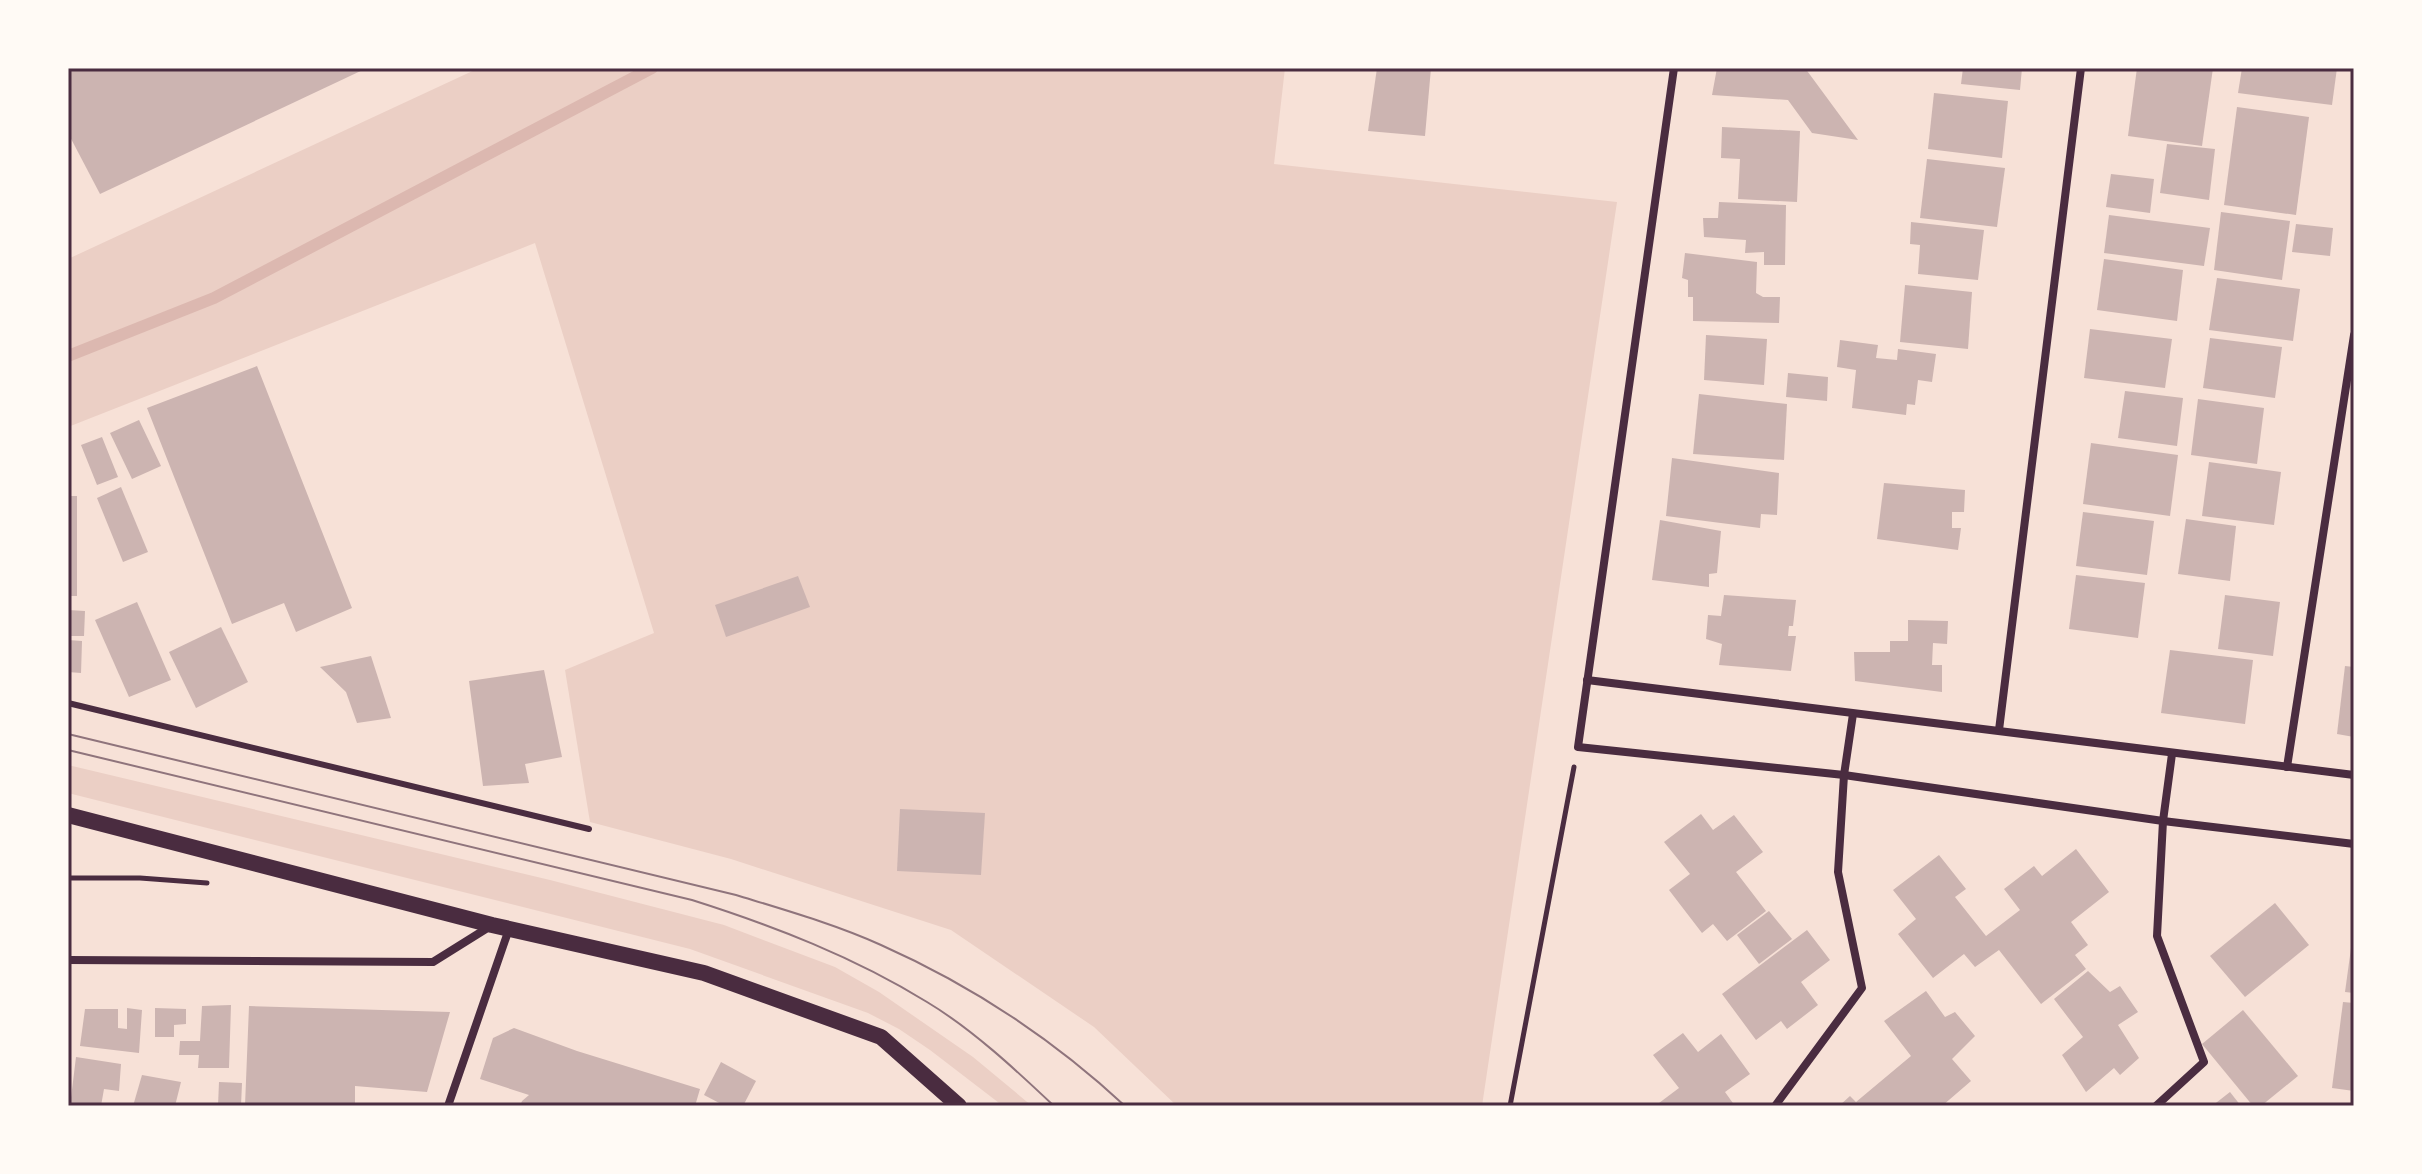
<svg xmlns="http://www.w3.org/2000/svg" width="2422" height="1174" viewBox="0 0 2422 1174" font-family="Inter,sans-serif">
<rect width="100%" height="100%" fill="#f7e1d7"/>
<!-- green -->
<g fill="#ebcfc5">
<path d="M479,68h806l-11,96 343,38 -135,904h-305l-83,-79 -143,-97 -220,-71 -141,-37 -25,-152 89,-37 -119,-390 -467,184v-168z"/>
<path d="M68,765l482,115 174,45 111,42 44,25 94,65 59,49h-29l-73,-56 -31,-21 -31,-16 -178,-64 -622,-156z"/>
</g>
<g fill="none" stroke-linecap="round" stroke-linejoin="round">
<!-- stream -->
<path stroke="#dcb8b0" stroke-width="12" d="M68,356l146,-58 438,-230"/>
</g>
<!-- building -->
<g fill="#ccb4b1">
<path d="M68,68h299l-267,126 -32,-61z"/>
<path d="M1377,68h54l-6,68 -57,-5z"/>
<path d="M1717,68h88l53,72 -46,-7 -24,-33 -76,-5z"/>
<path d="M1963,68h59l-2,22 -59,-6z"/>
<path d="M2137,68h76l-11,78 -74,-10z"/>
<path d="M2242,68h95l-5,37 -94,-12z"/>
<path d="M1934,93l74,8 -6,57 -74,-9z"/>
<path d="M2237,107l72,10 -13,98 -72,-10z"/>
<path d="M1722,127l78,4 -3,71 -59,-3 2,-40 -19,-1z"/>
<path d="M2167,144l48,5 -6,51 -49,-7z"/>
<path d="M1927,159l78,9 -8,59 -77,-9z"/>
<path d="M2111,174l43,5 -4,34 -44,-6z"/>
<path d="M1719,202l67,3 -1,60h-21v-13l-19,1 1,-13 -42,-3 -1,-19h15z"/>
<path d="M2221,212l69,9 -8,59 -68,-10z"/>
<path d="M2109,215l101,13 -6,38 -100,-13z"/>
<path d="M1911,222l73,8 -6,50 -60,-6 2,-29 -10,-1z"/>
<path d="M2296,224l37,4 -3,28 -38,-4z"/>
<path d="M1685,253l72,9 -1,31 7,4h17l-1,26 -86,-2v-24h-5v-17l-6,-2z"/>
<path d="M2104,259l79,11 -6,51 -80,-11z"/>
<path d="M2217,278l83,11 -7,52 -84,-11z"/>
<path d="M1905,285l67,7 -4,57 -68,-7z"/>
<path d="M2090,329l82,10 -7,49 -81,-10z"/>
<path d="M1706,335l61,4 -3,46 -60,-5z"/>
<path d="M2210,338l72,9 -7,51 -72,-10z"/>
<path d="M1840,340l38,5 -2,13 21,2 1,-11 38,5 -4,28 -14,-2 -3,25 -8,-1 -1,11 -54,-7 4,-38 -19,-3z"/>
<path d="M257,366l95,242 -56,24 -12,-29 -52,21 -85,-216z"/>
<path d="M1788,373l40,4 -1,24 -41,-4z"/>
<path d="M2125,391l58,7 -6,48 -59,-8z"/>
<path d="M1699,394l88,10 -3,56 -91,-6z"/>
<path d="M2198,399l66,9 -7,56 -66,-9z"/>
<path d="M139,420l22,46 -29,13 -22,-46z"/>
<path d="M102,437l16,40 -21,8 -16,-40z"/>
<path d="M2091,443l87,12 -8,61 -87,-12z"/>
<path d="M1672,458l107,15 -2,42 -16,-1 -1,14 -94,-12z"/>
<path d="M2209,462l72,10 -7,53 -72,-9z"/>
<path d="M1884,483l81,7 -1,22h-12v16h9l-3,22 -81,-11z"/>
<path d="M121,487l27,65 -25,10 -26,-64z"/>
<rect x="68" y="496" width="9" height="100"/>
<path d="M2083,512l71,9 -7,54 -71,-9z"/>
<path d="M2186,519l50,7 -6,55 -52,-7z"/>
<path d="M1660,520l61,11 -4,42 -8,1v13l-57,-7z"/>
<path d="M2076,575l69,8 -7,55 -69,-9z"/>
<path d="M798,576l12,31 -84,30 -11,-32z"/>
<path d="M1724,595l72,5 -3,26h-4l-1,10h8l-5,35 -72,-6 3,-21 -16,-5 2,-24 13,1z"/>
<path d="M2225,595l55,7 -7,54 -55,-7z"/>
<path d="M137,602l34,78 -42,17 -34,-77z"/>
<path d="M68,610l17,1 -1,25h-16z"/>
<path d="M1908,620l40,1 -1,23 -14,-1 -1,22h10v27l-87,-11 -1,-29h36v-11h18z"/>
<path d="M221,627l27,55 -52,26 -27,-56z"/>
<path d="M68,640l14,1 -1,32 -13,-1z"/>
<path d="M2170,650l83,10 -8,64 -84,-11z"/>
<path d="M371,656l20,62 -34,5 -11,-31 -26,-25z"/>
<path d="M2345,666l9,1v70l-17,-3z"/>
<path d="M544,670l18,87 -37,7 4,19 -46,3 -14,-105z"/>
<path d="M900,809l85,4 -4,62 -84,-4z"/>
<path d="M1701,814l12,16 21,-15 29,37 -27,20 30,39 -39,30 -14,-17 -11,9 -33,-43 21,-16 -26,-32z"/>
<path d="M2076,849l33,43 -38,30 17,23 -13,10 11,14 -45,35 -42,-54 -24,17 -11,-13 -31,24 -35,-44 18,-15 -23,-29 46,-35 27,34 -11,8 31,39 34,-26 -16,-21 30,-23 8,10z"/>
<path d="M2275,903l34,42 -64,52 -35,-41z"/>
<path d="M1769,911l23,28 -33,25 -22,-29z"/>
<path d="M1807,930l23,30 -29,22 17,23 -31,24 -6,-8 -25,19 -34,-46z"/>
<path d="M2352,941h2v52l-9,-1z"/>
<path d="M2088,971l22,21 10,-6 18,26 -20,13 21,33 -19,17 -6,-7 -28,24 -24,-37 21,-18 -29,-38z"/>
<path d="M1926,991l19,26 10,-5 20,24 -23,23 19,22 -29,25h-103l11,-10 6,6 55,-46 -27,-35z"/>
<path d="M2343,1002l11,1v88l-22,-3z"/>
<path d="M231,1005l-2,63h-31l1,-13h-20l1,-14h20l2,-35z"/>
<path d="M249,1006l201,6 -23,80 -72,-6v20h-110z"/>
<path d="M127,1008l15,2 -3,43 -59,-7 5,-37h33v19l9,1z"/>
<path d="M155,1008l31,1v15l-12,1v12h-19z"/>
<path d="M2243,1010l55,66 -37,30h-8l-51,-62z"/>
<path d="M514,1028l63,23 123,38 -5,17h-175l2,-5 7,-6 -49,-16 13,-41z"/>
<path d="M1683,1033l15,19 23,-18 29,40 -25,18 10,14h-80l24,-18 -26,-33z"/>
<path d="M76,1057l45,7 -2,27 -15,-2 -3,17h-31z"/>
<path d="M721,1062l35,19 -13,25h-18l-21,-11z"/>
<path d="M142,1075l39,7 -6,24h-42z"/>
<path d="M219,1082l23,1 -1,23h-23z"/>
<path d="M2230,1092l11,14h-29z"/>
</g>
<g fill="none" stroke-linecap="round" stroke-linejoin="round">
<!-- path -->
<g stroke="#4a2c40" stroke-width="5">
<path d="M68,878h72l67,5"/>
<path d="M1510,1106l64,-339"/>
</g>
<!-- service -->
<path stroke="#4a2c40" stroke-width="6" d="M68,703l521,126"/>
<!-- minor -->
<g stroke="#4a2c40" stroke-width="8">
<path d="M1674,68l-96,679 266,28 319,46 191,23"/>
<path d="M1587,680l767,95"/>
<path d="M1999,730l82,-662"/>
<path d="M2287,767l67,-432"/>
<path d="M68,960l365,2 56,-35"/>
<path d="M448,1106l61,-177"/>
<path d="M1775,1106l87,-118 -24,-116 6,-97 9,-61"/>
<path d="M2156,1106l48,-44 -47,-126 6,-115 9,-67"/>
</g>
<!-- secondary -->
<path stroke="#4a2c40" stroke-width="16" d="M68,815l424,110 212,48 177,64 78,69"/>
<!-- tram -->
<g stroke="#8f747c" stroke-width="2">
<path d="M68,734l668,161c49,15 98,29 145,50 90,40 172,94 244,161"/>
<path d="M68,750l624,150c82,26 162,57 235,102 45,27 89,68 127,104"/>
</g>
</g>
<!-- border -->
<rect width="2422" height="1174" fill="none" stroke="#fffaf5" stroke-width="140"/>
<rect x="70" y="70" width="2282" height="1034" fill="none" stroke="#4a2c40" stroke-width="3"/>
</svg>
